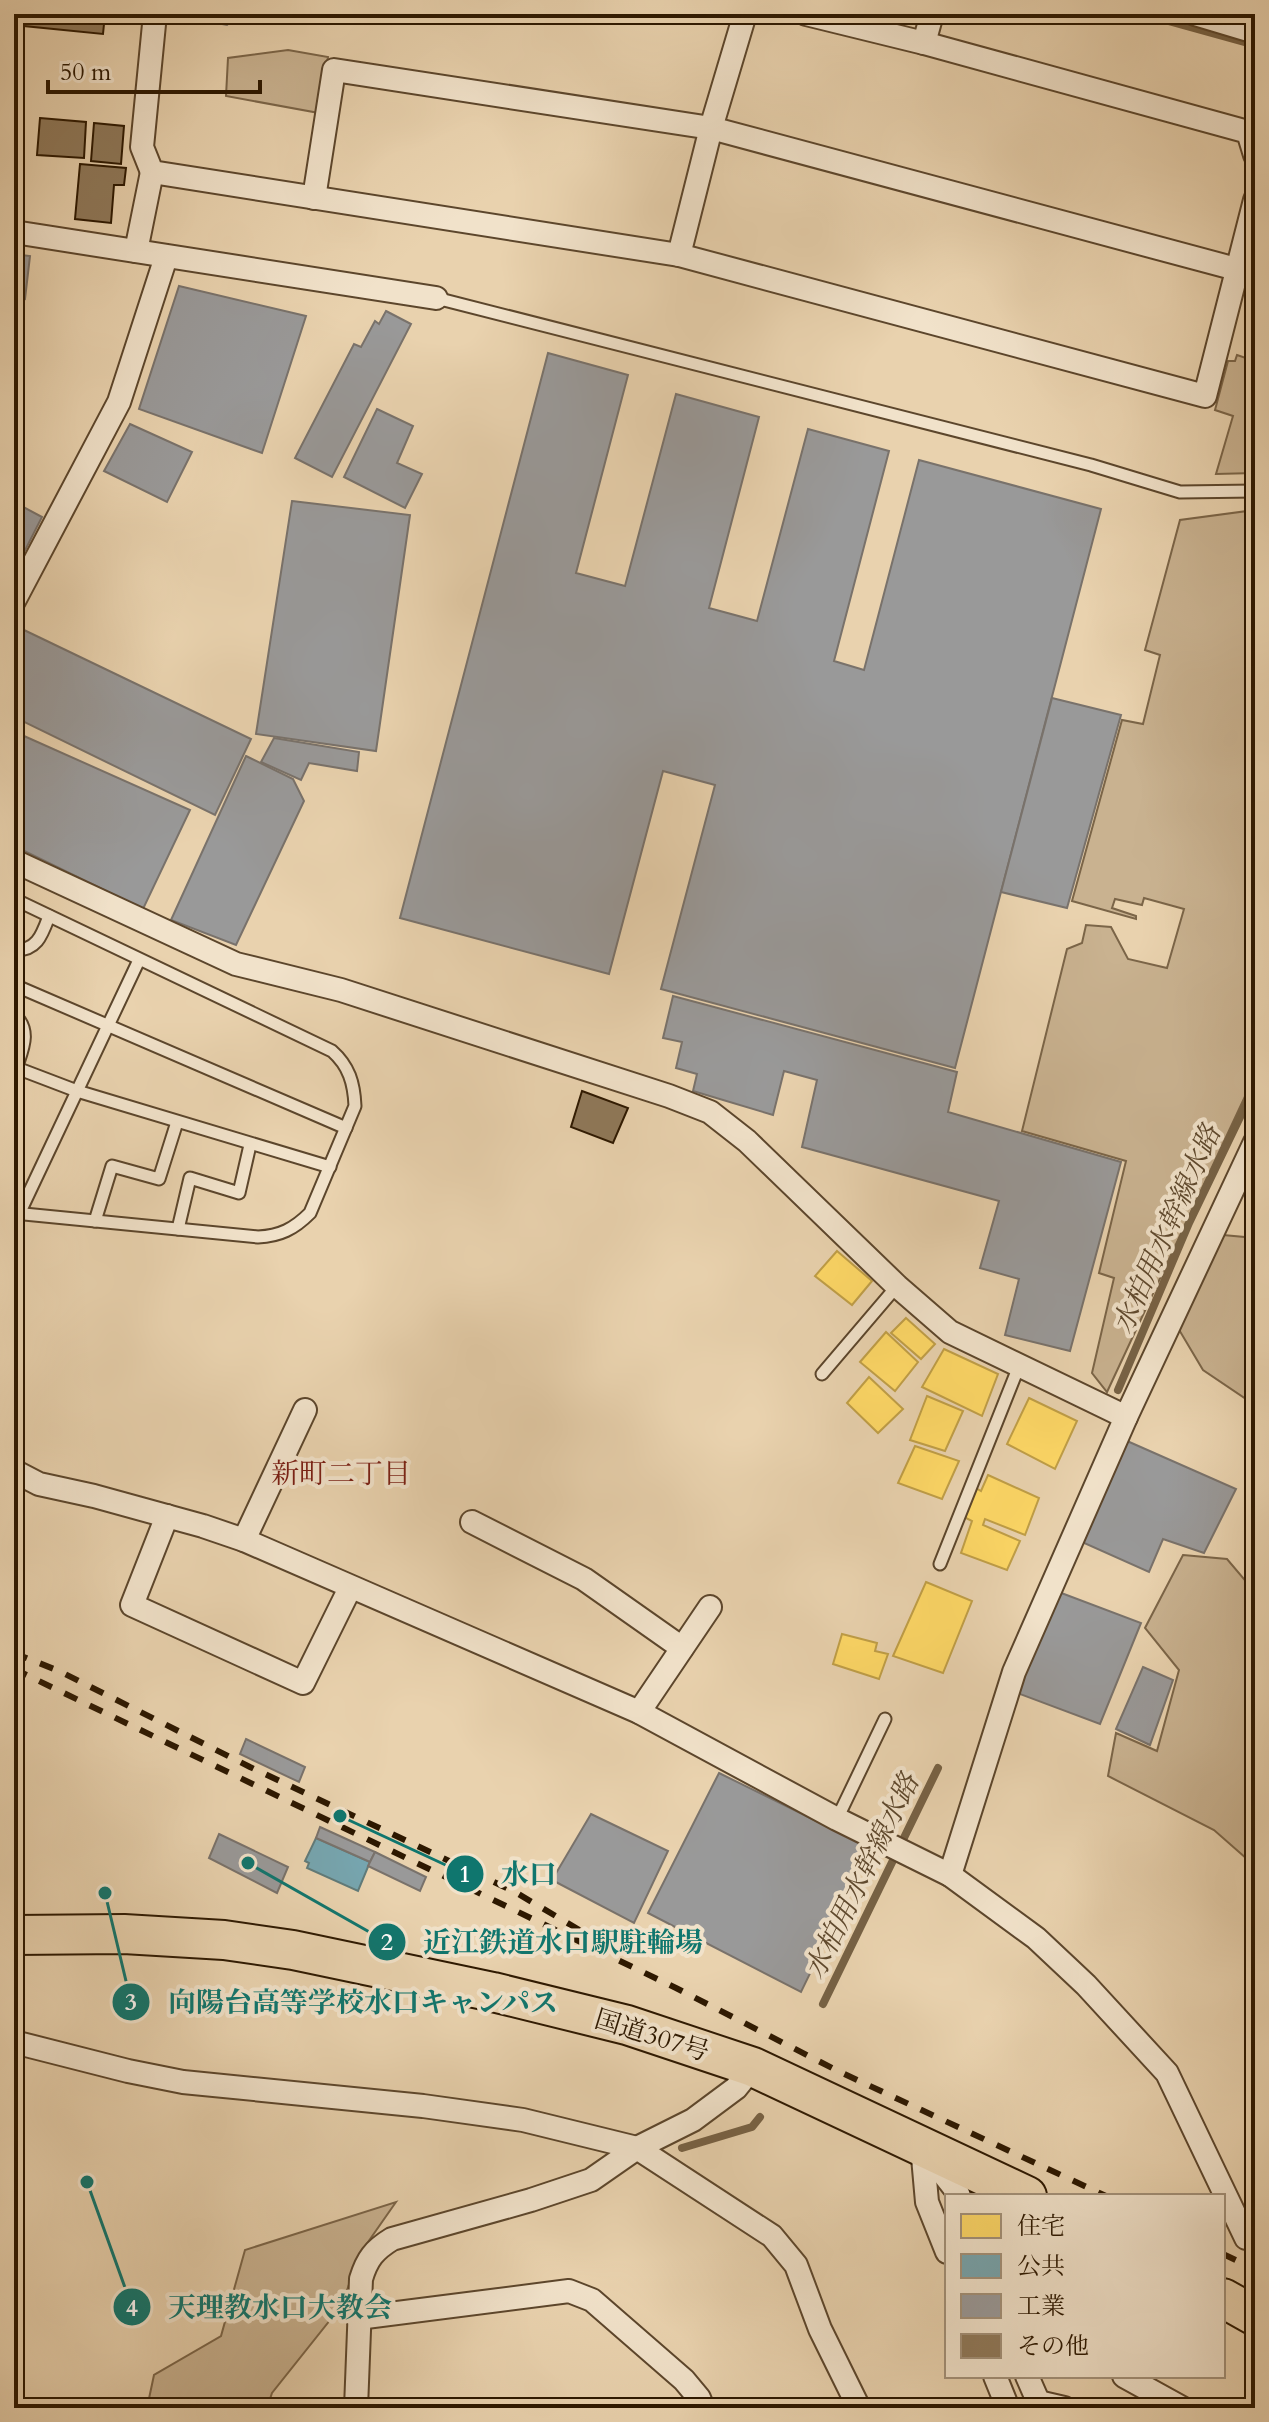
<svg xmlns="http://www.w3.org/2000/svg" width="1269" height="2422" viewBox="0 0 1269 2422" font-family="Cardo,'Noto Serif JP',serif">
<rect width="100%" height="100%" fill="#e9d2ae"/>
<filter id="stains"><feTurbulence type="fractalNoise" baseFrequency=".0025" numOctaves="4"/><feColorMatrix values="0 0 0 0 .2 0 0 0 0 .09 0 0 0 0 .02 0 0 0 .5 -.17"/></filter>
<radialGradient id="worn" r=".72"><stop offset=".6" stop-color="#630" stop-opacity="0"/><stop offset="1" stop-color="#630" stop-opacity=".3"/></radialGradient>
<!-- green -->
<g fill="#c9b290" stroke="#7b6548" stroke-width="2">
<path d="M288,50l40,7 -9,56 -93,-17 2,-38z"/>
<path d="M1237,355l9,3 9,13v102l-39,1 17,-58 -18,-6 13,-49h7z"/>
<path d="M1255,510v565l-148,317 -15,-19 22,-95 -15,-5 27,-112 -104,-30 45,-182 15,-6 4,-18 25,2 17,32 39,9 17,-59 -40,-11 -2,7 -27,-6 -3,9 24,8v3l-64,-18 50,-181 21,4 17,-69 -15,-5 35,-130z"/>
<path d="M1223,1235l32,3v167l-52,-35 -25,-42z"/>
<path d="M1183,1555l44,4 28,33v274l-41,-36 -106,-54 8,-43 41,18 22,-81 -34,-42z"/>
<path d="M396,2202l-37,53 -17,50 -70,88 -5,15h-120l7,-33 67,-39 24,-86z"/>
</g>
<!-- homes -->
<g fill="#ffd966" stroke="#c09f47" stroke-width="2">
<path d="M837,1251l35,30 -20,24 -37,-29z"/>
<path d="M906,1318l29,26 -14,15 -30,-26z"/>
<path d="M886,1332l32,30 -23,29 -35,-29z"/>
<path d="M944,1349l54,25 -16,42 -60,-29z"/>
<path d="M869,1377l34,32 -25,24 -31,-30z"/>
<path d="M927,1396l36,15 -18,40 -35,-11z"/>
<path d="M1029,1398l48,23 -22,48 -48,-25z"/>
<path d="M915,1446l44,15 -17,38 -44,-16z"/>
<path d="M988,1475l51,23 -14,37 -40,-16 -2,6 37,16 -13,29 -46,-17 11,-32 -10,-5 12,-29 7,4z"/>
<path d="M926,1582l46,19 -29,72 -50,-17z"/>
<path d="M842,1634l35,9 -2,8 13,3 -9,25 -46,-15z"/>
</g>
<!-- public -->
<path fill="#76a5af" stroke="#607b7a" stroke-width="2" d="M316,1838l54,24 -12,29 -51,-23 2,-5 -4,-2z"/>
<!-- industry -->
<g fill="#999" stroke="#79726b" stroke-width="2">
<path d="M168,14h71l-12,11z"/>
<path d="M14,254l16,2 -5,43 -5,-1 -6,18z"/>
<path d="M179,286l127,30 -44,137 -123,-44z"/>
<path d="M386,311l25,13 -79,153 -37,-19 59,-114 7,3 14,-26 4,3z"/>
<path d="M548,353l80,22 -52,198 49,13 51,-192 83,23 -50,191 48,13 51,-192 81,22 -55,210 30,9 55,-210 182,49 -146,559 -294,-79 54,-204 -52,-14 -54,203 -209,-56z"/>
<path d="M377,409l36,17 -16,37 25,11 -17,34 -61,-31z"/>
<path d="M130,424l62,28 -25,50 -63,-31z"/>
<path d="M292,501l118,14 -34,236 -120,-17z"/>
<path d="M14,502l28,15 -28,55z"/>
<path d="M24,630l227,109 -36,76 -201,-98v-67z"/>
<path d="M1052,698l69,17 -54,193 -66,-16z"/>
<path d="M24,736l166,74 -47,99 -129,-63v-90z"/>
<path d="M274,738l85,14 -2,19 -48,-8 -8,17 -40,-18z"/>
<path d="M246,756l47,23 11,22 -68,144 -65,-25z"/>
<path d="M673,996l284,76 -9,40 173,50 -51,189 -65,-16 14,-56 -39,-11 19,-67 -197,-54 15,-67 -33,-9 -11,44 -80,-24 4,-17 -21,-6 6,-26 -19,-4z"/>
<path d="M1118,1437l118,52 -32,64 -41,-14 -14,33 -76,-34z"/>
<path d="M1056,1591l85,32 -41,101 -88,-33z"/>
<path d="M1143,1667l30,13 -23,65 -34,-16z"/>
<path d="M246,1739l59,28 -6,15 -59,-28z"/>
<path d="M719,1773l152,75 -70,144 -153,-79z"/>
<path d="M591,1814l77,37 -34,72 -82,-43z"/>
<path d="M320,1827l55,25 -5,10 -54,-24z"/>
<path d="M219,1834l69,33 -11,26 -68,-35z"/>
<path d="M375,1852l51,25 -6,14 -52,-25z"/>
</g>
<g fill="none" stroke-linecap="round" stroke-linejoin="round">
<!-- stream -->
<g stroke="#776245" stroke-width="8">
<path d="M1143,14l112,31"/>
<path d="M1255,302l-5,19 5,33"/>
<path d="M1118,1390l71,-167 66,-137"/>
<path d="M823,2004l115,-236"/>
<path d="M682,2148l70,-21 8,-10"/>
</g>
</g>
<!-- building -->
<g fill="#8f795a" stroke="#2d1800" stroke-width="2">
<path d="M14,14h91l-2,20 -89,-9z"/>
<path d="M40,118l46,4 -2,36 -47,-3z"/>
<path d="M94,123l30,3 -3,38 -30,-3z"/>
<path d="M80,164l46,4 -2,17h-10l-3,38 -36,-4z"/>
<path d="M582,1091l46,17 -15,35 -42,-16z"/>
</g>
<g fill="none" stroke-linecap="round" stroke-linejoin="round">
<!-- service casing -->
<g stroke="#5c462c" stroke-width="15">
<g id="service">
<path d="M436,298l655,167 89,27 75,-1"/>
<path d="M14,899l318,152c17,15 22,32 23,55l-45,107c-16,16 -30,23 -52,24l-244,-24"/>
<path d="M14,950c23,1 28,-15 35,-34"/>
<path d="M14,985l332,143"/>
<path d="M14,1014c20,19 6,39 0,61"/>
<path d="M14,1067l63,24 253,76"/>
<path d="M19,1214l120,-254"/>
<path d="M95,1221l17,-55 47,13 18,-57"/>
<path d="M178,1229l12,-51 49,15 11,-48"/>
<path d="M822,1374l75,-88"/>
<path d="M940,1564l79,-198"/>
<path d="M837,1819l48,-100"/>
</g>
</g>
<!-- minor casing -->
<g stroke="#5c462c" stroke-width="26">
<g id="minor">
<path d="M155,14l-13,133 10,25 527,83 526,141 50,-196"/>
<path d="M806,14l118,29"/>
<path d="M932,14l-8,29 324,89 7,23"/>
<path d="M1195,14l60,18"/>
<path d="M314,198l20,-128 377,58 525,141"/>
<path d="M14,232l422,66"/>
<path d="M136,251l16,-79"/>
<path d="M679,255l32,-127 34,-114"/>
<path d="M14,601l105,-199 47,-145"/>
<path d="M14,861l222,103 105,26 328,106 41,16 37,29 150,145 53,46 176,85"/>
<path d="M14,1471l25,13 55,12 109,30 41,14 395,172 198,107 113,56 86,63 50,47 81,88 79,165"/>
<path d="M167,1516l-35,89 171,78 47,-95"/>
<path d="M472,1522l112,57 98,69"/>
<path d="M244,1540l61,-130"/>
<path d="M639,1712l71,-105"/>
<path d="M950,1875l64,-203 112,-255 129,-275"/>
<path d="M14,2042l114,29 55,11 240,24 100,14 114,28 135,88 24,29 24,64 39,79"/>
<path d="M922,2146l5,56 20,50"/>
<path d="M930,2157l26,33 3,6"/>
<path d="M358,2318l211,-27 23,9 92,80 15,18 4,10"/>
<path d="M995,2376l13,32"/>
<path d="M1027,2376l14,32"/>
<path d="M1124,2376l58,32"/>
<path d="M1038,2402l26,6"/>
<path d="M356,2408l5,-129c6,-20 13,-29 31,-40l139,-39 60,-20 46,-32 56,-28 43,-32 17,-21"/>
</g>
</g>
<!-- trunk casing -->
<g stroke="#2d1800" stroke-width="42">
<g id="trunk">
<path d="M14,1935l110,-1 100,6 69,10 200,42 134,33 126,42 274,129"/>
<path d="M1223,2298l32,18"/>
</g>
</g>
<!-- service -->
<use href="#service" stroke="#f1e2ca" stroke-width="11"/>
<!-- minor -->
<use href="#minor" stroke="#f1e2ca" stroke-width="22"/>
<!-- trunk -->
<use href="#trunk" stroke="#e9d2ae" stroke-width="38"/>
<!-- rail -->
<g stroke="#2d1800" stroke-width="6" stroke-dasharray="14 14" stroke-linecap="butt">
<path d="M14,1653l45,18 191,96 265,125 66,39"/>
<path d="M14,1669l662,319 164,84 266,124"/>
<path d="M1223,2254l32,15"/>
</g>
</g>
<g text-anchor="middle" stroke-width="8" stroke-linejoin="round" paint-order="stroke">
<!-- street labels -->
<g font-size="26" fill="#2d1800" stroke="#f1e2ca">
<text transform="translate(652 2035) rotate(17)" y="9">国道307号</text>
</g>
<!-- water labels -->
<g font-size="28" font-style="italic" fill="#5f492e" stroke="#f1e2ca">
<text transform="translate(1166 1229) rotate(-66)" y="10">水柏用水幹線水路</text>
<text transform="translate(861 1876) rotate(-64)" y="10">水柏用水幹線水路</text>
</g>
<!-- neighbourhood labels -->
<g font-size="28" fill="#7a1f14" stroke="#f1e2ca">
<text x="341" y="1483">新町二丁目</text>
</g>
</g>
<!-- callouts -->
<path fill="none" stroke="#0f766e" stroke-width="3" d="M340 1816L465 1874M248 1863L387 1942M105 1893L131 2002M87 2182L132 2307"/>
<g fill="#0f766e" stroke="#f1e2ca" stroke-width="3">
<circle cx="340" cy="1816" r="8"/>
<circle cx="248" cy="1863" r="8"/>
<circle cx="105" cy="1893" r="8"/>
<circle cx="87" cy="2182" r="8"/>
<circle cx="465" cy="1874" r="20"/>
<circle cx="387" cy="1942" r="20"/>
<circle cx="131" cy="2002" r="20"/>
<circle cx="132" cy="2307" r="20"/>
</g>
<g font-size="24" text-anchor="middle" font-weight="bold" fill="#fff">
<text x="465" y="1882">1</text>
<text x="387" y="1950">2</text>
<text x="131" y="2010">3</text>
<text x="132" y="2316">4</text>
</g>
<g font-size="28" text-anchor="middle" font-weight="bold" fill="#0f766e" stroke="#f1e2ca" stroke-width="8" stroke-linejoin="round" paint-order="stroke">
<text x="529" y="1884">水口</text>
<text x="563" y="1952">近江鉄道水口駅駐輪場</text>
<text x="363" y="2012">向陽台高等学校水口キャンパス</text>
<text x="280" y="2317">天理教水口大教会</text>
</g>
<!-- margin -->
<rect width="1269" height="2422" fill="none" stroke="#e9d2ae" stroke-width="48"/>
<rect x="16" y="16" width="1237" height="2390" fill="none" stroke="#2d1800" stroke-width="4"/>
<rect x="24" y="24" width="1221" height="2374" fill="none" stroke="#2d1800" stroke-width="2"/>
<!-- legend -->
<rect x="945" y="2194" width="280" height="184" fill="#f1e2ca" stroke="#a39179" stroke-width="2"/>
<rect x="961" y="2214" width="40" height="24" fill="#ffd966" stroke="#a39179" stroke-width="2"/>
<text x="1017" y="2234" font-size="24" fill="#2d1800">住宅</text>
<rect x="961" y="2254" width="40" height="24" fill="#76a5af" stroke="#a39179" stroke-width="2"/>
<text x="1017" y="2274" font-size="24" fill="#2d1800">公共</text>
<rect x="961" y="2294" width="40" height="24" fill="#999999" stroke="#a39179" stroke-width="2"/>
<text x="1017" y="2314" font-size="24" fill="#2d1800">工業</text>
<rect x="961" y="2334" width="40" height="24" fill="#8f795a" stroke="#a39179" stroke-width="2"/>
<text x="1017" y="2354" font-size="24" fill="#2d1800">その他</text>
<!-- scale -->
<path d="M48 80v12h212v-12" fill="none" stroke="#2d1800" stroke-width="4"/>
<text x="60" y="80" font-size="24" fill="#2d1800" stroke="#f1e2ca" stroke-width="6" paint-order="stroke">50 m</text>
<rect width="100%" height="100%" filter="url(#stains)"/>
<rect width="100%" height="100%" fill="url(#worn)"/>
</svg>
